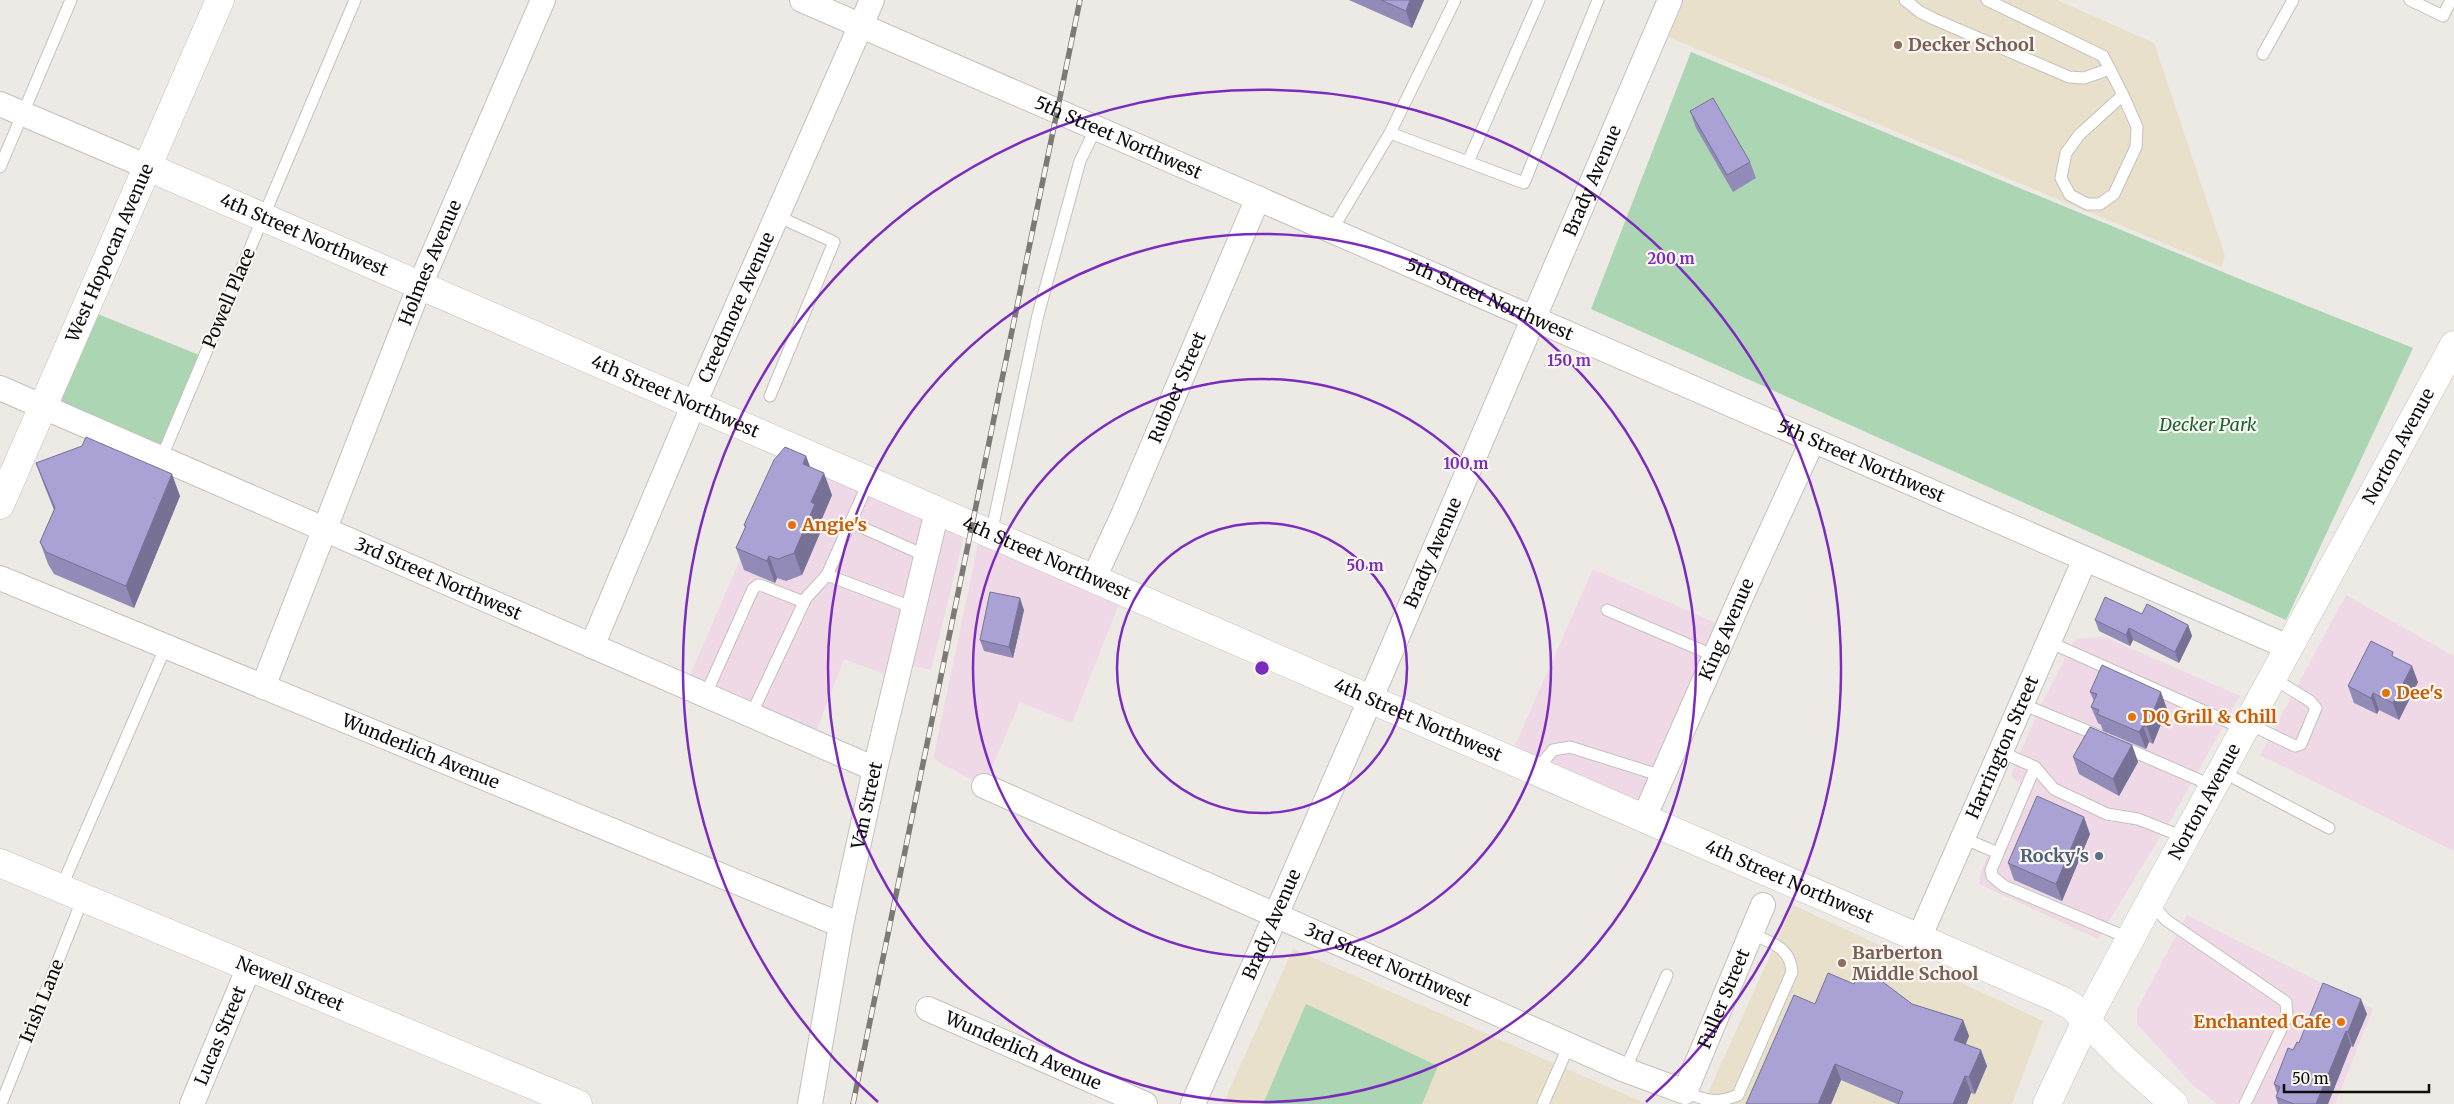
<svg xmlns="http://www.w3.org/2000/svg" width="2454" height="1104" viewBox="0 0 2454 1104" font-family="Merriweather,serif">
<rect width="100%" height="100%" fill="#ede9e5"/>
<!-- commercial -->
<g fill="#efd9e6">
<path d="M789,446l178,78 -36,146 -30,-7 -3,16 -54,-20 -32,83 -127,-55z"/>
<path d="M981,530l143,61 -52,132 -52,-21 -36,84 -51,-27z"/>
<path d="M1593,569l134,59 -83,190 -135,-59z"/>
<path d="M2346,595l108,61v195l-194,-96z"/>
<path d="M2105,637l135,59 -66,118 -76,125 -119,-55 2,-13 40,-85 -10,-11 31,-72 33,-64z"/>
<path d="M2187,915l186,94 -38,95h-118l-24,-19 -56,-61v-14z"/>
</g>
<!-- education -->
<g fill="#e8e0ca">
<path d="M1684,0h373l97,43 71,213 -4,11 -553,-230z"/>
<path d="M1793,905l250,116 -31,83h-309z"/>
<path d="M1293,949l354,155h-424z"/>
</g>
<!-- green -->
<g fill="#abd5b3">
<path d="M1691,52l556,230 166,66 -127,272 -695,-311z"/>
<path d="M88,310l116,47 -43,102 -119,-54z"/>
<path d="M1306,1004l132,62 -16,38h-159z"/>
</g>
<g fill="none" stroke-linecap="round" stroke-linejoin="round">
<!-- service casing -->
<g stroke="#c4c1bd" stroke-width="13">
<g id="service">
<path d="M1539,0l-71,162 56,21 74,-183"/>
<path d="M1905,0l15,12 14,7 135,58 15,1 26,-9"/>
<path d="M1987,0l116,56 20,39 14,32 -1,20 -22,47 -14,10h-13l-17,-9 -9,-17 5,-25 13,-18 44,-40"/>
<path d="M2410,0l33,16 8,-16"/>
<path d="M2263,54l30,-54"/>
<path d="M1390,133l78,29"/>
<path d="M0,167l71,-167"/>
<path d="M1332,230l58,-97 65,-133"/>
<path d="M770,396l64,-154 -57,-26"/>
<path d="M161,459l194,-459"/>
<path d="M850,522l76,34"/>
<path d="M991,534l47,-219 42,-154 16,-33"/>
<path d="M827,575l87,33"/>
<path d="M1607,610l108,46"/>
<path d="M2049,642l195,87"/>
<path d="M705,696l48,-107 5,-4 5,1 41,16"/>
<path d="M2022,704l80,33"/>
<path d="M751,715l55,-117 21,-23 42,-94"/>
<path d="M2247,723l48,23 6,-2 15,-36 -6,-7 -39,-24"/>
<path d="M2121,746l92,40"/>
<path d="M2001,752l34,15 19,22 53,25 31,5 48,19"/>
<path d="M2035,767l-44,103 1,6 12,10 127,53"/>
<path d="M2221,771l108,57"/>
<path d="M1538,772l5,-10 10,-12 17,-3 92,29"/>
<path d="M1963,838l35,15"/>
<path d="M61,888l105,-242"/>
<path d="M2150,902l16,18 120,82 1,15 -42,87"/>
<path d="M1625,1070l42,-95"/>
<path d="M1685,1092c21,9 32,12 53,3l54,-123c-2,-26 -20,-28 -41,-39"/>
<path d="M1,1104l82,-206"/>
<path d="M1543,1104l26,-59"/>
</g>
</g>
<!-- minor casing -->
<g stroke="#c4c1bd" stroke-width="26">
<g id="minor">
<path id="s1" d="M802,0l1486,647"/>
<path d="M0,104l148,63"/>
<path id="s2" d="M0,388l875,381"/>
<path id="s3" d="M0,578l841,347"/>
<path id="s4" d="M1094,578l30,-65 134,-315"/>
<path id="s5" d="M592,646l102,-242 178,-404"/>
<path id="s6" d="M263,687l157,-402 123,-285"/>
<path id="s7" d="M984,786l641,284 60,22 78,-187"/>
<path id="s8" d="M1644,818l100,-228 69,-150"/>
<path id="s9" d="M1919,938l166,-379"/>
<path id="s10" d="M928,1009l217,95"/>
<path id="s11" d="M192,1104l57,-137"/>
<path id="s12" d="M810,1104l31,-179 34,-156 62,-258"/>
<path id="s13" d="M1193,1104l171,-390 306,-714"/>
</g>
</g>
<!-- tertiary casing -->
<g stroke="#c4c1bd" stroke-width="29">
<g id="tertiary">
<path id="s14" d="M148,167l1911,832 14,8 13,14"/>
<path id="s15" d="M0,505l220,-505"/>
<path id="s16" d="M0,863l578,241"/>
</g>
</g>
<!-- secondary casing -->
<g stroke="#c4c1bd" stroke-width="29">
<g id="secondary">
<path d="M2086,1021l42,42 46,41"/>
<path id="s17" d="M2047,1104l39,-83 64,-119 304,-557"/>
</g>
</g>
<!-- service -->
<use href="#service" stroke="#fff" stroke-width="11"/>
<!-- minor -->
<use href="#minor" stroke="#fff" stroke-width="24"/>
<!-- tertiary -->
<use href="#tertiary" stroke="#fff" stroke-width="28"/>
<!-- secondary -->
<use href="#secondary" stroke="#fff" stroke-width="28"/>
<!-- rail casing -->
<g stroke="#7c7a77" stroke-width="5.5">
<path id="rail" d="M853,1104l227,-1104"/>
</g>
<!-- rail -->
<use href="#rail" stroke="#faf7f2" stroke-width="4" stroke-dasharray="11" stroke-linecap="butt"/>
</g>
<!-- wall -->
<g fill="#928bb7">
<path d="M1349,0h75l-12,28z"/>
<path d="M1690,111l60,51 6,16 -23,14 -37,-64z"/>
<path d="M806,456l4,11 22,28 -11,26 2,5 -21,49 -16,6 -9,-3 -2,5 -31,-13 -8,-22 9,-20 -1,-3z"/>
<path d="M36,463l144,33 -46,112 -80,-34 -6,-10 -8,-22 14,-32 -10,-25z"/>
<path d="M1024,610l-11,48 -29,-7 -4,-11z"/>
<path d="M2142,614l46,11 4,11 -13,27 -46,-23 -3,6 -31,-15 -4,-11z"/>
<path d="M2395,657l23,25 -19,38 -20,-10 -2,4 -23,-11 -6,-17z"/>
<path d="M2090,692l77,17 -14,35 -4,-2 -3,7 -43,-18 -2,-6 -3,-2 -7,-16 3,-6z"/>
<path d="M2132,745l6,17 -19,34 -40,-22 -6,-17z"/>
<path d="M2090,834l-28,67 -48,-21 -6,-17z"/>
<path d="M1854,984l58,20 51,16 6,16 -3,8 21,22 -12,28 -4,-1 -4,11h-70l-56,-24 -10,24 -16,-100z"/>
<path d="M2367,1014l-14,33 -2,-1 -23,58h-50l-2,-7 1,-4 -3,-9 25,-41z"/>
</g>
<!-- shaded-wall -->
<g fill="#777195">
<path d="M1410,0h14l-12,28 -6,-17z"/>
<path d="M806,456l8,22 -11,-14z"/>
<path d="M824,473l8,22 -11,26 2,5 -21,49 -8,-22 17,-51z"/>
<path d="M172,474l8,22 -46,112 -8,-22z"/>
<path d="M769,556l8,22 -2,5 -8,-22z"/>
<path d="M1020,598l4,12 -11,48 -4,-11z"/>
<path d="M2188,625l4,11 -13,27 -4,-11z"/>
<path d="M2129,628l4,12 -3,6 -4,-11z"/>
<path d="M2412,666l6,16 -19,38 -6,-17z"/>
<path d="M2161,692l6,17 -14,35 -6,-17z"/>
<path d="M2373,693l6,17 -2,4 -6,-16z"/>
<path d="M2143,726l6,16 -3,7 -7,-17z"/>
<path d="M2132,745l6,17 -19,34 -6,-17z"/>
<path d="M2084,817l6,17 -28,67 -6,-17z"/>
<path d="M2361,999l6,15 -14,33 -5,-15z"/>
<path d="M1963,1020l6,16 -9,20 -6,-16z"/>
<path d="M2346,1031l5,15 -23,58h-12z"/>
<path d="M1981,1050l6,16 -12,28 -6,-17z"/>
<path d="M1835,1064l6,16 -10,24h-13z"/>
<path d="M1965,1076l6,17 -4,11h-14z"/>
</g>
<!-- building -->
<g fill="#aaa2d5" stroke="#777195">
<path d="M1381,0h29l-4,11z"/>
<path d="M1713,98l37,64 -23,13 -37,-64z"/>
<path d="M86,437l86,37 -46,112 -80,-34 -6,-10 15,-34 -19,-45 46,-17z"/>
<path d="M785,447l21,9 -3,8 21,9 -13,29 4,2 -21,49 -16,6 -9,-3 -2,5 -31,-13 10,-22 -2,-1 30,-65z"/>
<path d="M990,592l30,6 -11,49 -29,-7z"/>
<path d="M2105,597l37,17 5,-10 41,21 -13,27 -46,-24 -3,7 -31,-15z"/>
<path d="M2371,641l22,11 -1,4 20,10 -19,37 -20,-10 -2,5 -23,-12z"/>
<path d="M2102,665l59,27 -14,35 -4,-1 -4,6 -42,-18 2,-4 -8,-3 6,-13 -7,-2z"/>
<path d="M2090,727l42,18 -19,34 -40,-22z"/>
<path d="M2037,796l47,21 -28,67 -48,-21z"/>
<path d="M1862,966l50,38 51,16 -9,20 27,10 -12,27 -4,-1 -12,28h-55l5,-12 -68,-28 -17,40h-72l48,-109 21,9 13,-31 26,11z"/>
<path d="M2323,983l38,16 -13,33 -2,-1 -30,73h-22l-18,-7 4,-10 -6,-3 14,-36 5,2 4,-8 2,1z"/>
</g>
<!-- distance rings -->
<g fill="none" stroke="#7b2cbf" stroke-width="2.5">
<circle cx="1262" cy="668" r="145"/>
<circle cx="1262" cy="668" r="289"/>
<circle cx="1262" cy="668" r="434"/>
<path d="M878 1102A579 579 0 1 1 1646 1102"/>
</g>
<!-- markers -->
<g fill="#8d6e63" stroke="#faf7f2" stroke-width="2">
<circle cx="1898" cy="45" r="5"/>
<circle cx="1842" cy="963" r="5"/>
</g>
<g fill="#e8710a" stroke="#faf7f2" stroke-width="2">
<circle cx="792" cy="525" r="5"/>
<circle cx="2386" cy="693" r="5"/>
<circle cx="2132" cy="717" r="5"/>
<circle cx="2341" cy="1022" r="5"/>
</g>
<circle fill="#5c6f8a" stroke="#faf7f2" stroke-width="2" cx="2099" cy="856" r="5"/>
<g text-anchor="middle" stroke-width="4.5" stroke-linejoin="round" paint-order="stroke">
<!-- education labels -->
<g font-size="18" font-weight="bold" fill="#785e54" stroke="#faf7f2" text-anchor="start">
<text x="1908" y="51">Decker School</text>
<text x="1852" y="959">Barberton<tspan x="1852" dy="21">Middle School</tspan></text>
</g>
<!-- street labels -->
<g font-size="18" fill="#0e0d0c" stroke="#faf7f2">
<text dy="6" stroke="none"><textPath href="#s1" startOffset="345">5th Street Northwest</textPath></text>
<text dy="6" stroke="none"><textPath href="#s13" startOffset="1006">Brady Avenue</textPath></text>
<text dy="6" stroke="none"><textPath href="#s14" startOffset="170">4th Street Northwest</textPath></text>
<text dy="6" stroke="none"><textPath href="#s15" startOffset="275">West Hopocan Avenue</textPath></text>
<text dy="6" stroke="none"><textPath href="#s6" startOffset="456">Holmes Avenue</textPath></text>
<text transform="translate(229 298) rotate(-67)" y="6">Powell Place</text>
<text dy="6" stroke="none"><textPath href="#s1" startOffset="750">5th Street Northwest</textPath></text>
<text dy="6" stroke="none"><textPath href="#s5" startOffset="368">Creedmore Avenue</textPath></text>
<text dy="6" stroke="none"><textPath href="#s4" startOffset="208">Rubber Street</textPath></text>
<text dy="6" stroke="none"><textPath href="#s14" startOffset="575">4th Street Northwest</textPath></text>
<text dy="6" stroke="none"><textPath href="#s17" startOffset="746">Norton Avenue</textPath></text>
<text dy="6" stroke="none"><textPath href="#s1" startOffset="1155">5th Street Northwest</textPath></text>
<text dy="6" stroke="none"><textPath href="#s13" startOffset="601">Brady Avenue</textPath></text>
<text dy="6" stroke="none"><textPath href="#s14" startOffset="980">4th Street Northwest</textPath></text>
<text dy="6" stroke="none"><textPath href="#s2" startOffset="478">3rd Street Northwest</textPath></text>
<text dy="6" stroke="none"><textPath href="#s8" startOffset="206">King Avenue</textPath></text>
<text dy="6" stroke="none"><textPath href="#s14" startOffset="1385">4th Street Northwest</textPath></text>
<text dy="6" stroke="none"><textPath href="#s9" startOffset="208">Harrington Street</textPath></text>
<text dy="6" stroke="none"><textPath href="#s3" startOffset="455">Wunderlich Avenue</textPath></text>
<text dy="6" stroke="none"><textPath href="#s17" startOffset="341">Norton Avenue</textPath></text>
<text dy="6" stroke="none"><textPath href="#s12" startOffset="304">Van Street</textPath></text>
<text dy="6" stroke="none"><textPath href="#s14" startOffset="1790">4th Street Northwest</textPath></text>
<text dy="6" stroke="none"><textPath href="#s13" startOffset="196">Brady Avenue</textPath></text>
<text dy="6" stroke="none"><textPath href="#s7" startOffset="442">3rd Street Northwest</textPath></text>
<text dy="6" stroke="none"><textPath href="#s16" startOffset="314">Newell Street</textPath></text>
<text dy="6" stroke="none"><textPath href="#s7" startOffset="866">Fuller Street</textPath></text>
<text transform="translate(42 1001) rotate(-68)" y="6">Irish Lane</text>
<text dy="6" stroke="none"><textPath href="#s11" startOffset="74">Lucas Street</textPath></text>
<text dy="6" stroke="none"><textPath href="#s10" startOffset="104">Wunderlich Avenue</textPath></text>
</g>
<!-- park labels -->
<g font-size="18" font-style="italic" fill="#1b6333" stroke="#faf7f2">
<text x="2208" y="431">Decker Park</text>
</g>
<!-- food labels -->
<g font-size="18" font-weight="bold" fill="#c56008" stroke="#faf7f2" text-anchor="start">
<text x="802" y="531">Angie's</text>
<text x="2396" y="699">Dee's</text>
<text x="2142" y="723">DQ Grill &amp; Chill</text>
<text x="2331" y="1028" text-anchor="end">Enchanted Cafe</text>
</g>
<!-- service labels -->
<g font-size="18" font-weight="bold" fill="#4e5e75" stroke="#faf7f2" text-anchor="end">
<text x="2089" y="862">Rocky's</text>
</g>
</g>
<circle cx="1262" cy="668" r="8" fill="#7b2cbf" stroke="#faf7f2" stroke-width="2.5"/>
<g font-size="15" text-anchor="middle" font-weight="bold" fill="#7b2cbf" stroke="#faf7f2" stroke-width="4.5" stroke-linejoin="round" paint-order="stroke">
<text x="1671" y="264">200 m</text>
<text x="1569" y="366">150 m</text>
<text x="1466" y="469">100 m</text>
<text x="1365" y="571">50 m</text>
</g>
<!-- scale -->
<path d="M2284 1084v8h145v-8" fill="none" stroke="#0e0d0c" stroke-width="2.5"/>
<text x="2292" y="1084" font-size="15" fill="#0e0d0c" stroke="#faf7f2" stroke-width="4" paint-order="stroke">50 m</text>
</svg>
